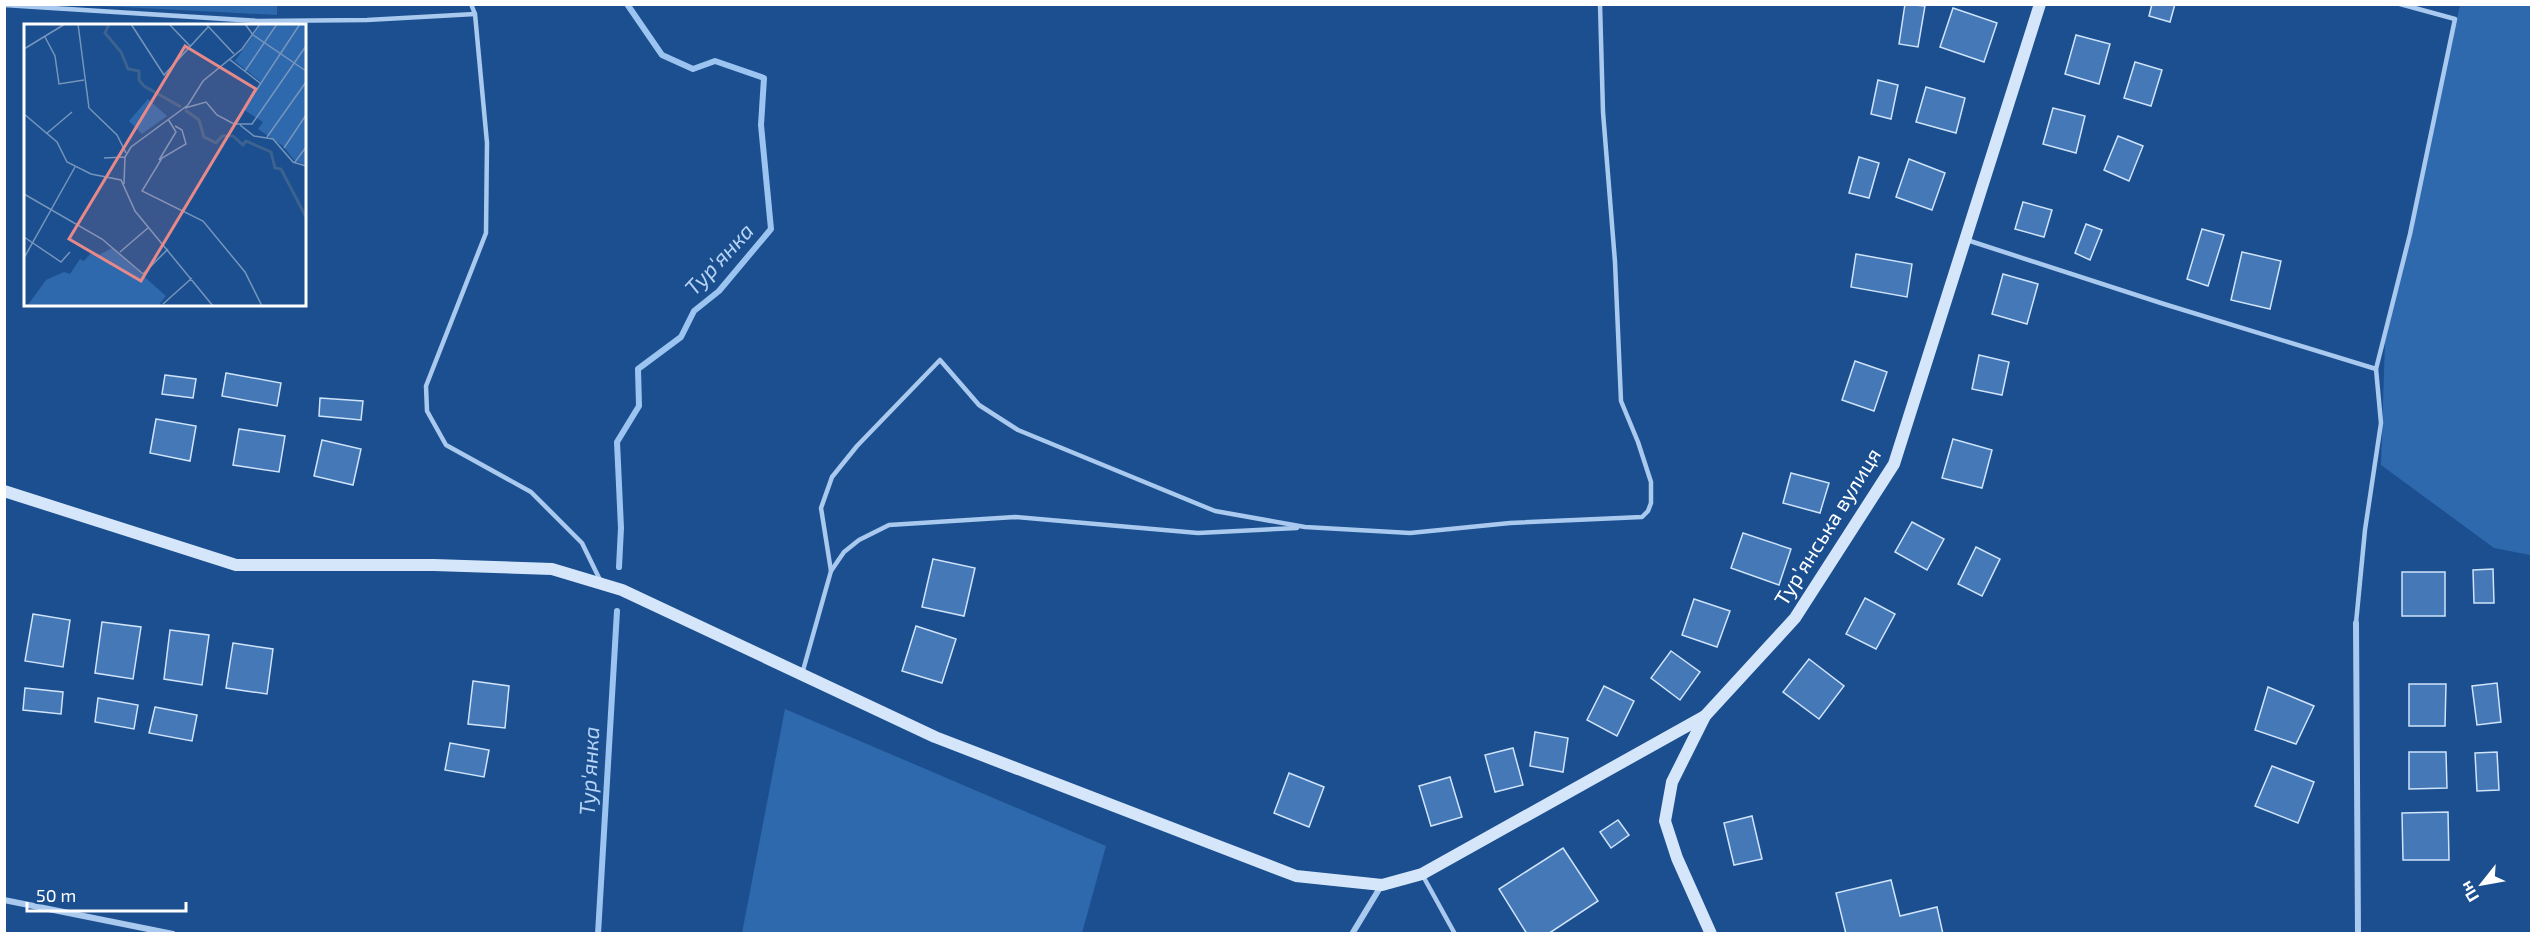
<svg xmlns="http://www.w3.org/2000/svg" width="2536" height="938" viewBox="0 0 2536 938" font-family="'Exo 2',sans-serif">
<rect width="100%" height="100%" fill="#1b4f8f"/>
<!-- green -->
<g fill="#2e69ad">
<path d="M85,5h192v10z"/>
<path d="M2460,5h71v554l-1,-4 -36,-7 -113,-83 4,-123z"/>
<path d="M785,709l321,137 -24,87h-340z"/>
</g>
<g fill="none" stroke-linecap="round" stroke-linejoin="round">
<!-- stream -->
<g stroke="#9cc4f0" stroke-width="6">
<path d="M619,567l2,-39 -4,-86 22,-36 -1,-37 43,-32 13,-26 25,-20 52,-62 -10,-104 3,-47 -49,-17 -22,8 -31,-14 -35,-51"/>
<path d="M598,934l19,-323"/>
</g>
</g>
<!-- building -->
<g fill="#4478b7" stroke="#cfe3fa" stroke-width="1.5">
<path d="M1905,4l20,2 -7,41 -19,-3z"/>
<path d="M2152,4h23l-5,18 -21,-6z"/>
<path d="M1953,8l44,15 -13,39 -44,-15z"/>
<path d="M2076,35l34,9 -11,40 -34,-10z"/>
<path d="M2135,62l27,8 -11,36 -27,-8z"/>
<path d="M1878,80l20,5 -7,34 -20,-5z"/>
<path d="M1926,87l39,11 -9,35 -40,-11z"/>
<path d="M2053,108l32,8 -9,37 -33,-9z"/>
<path d="M2118,136l25,10 -14,35 -25,-11z"/>
<path d="M1859,157l20,6 -10,35 -20,-5z"/>
<path d="M1909,159l36,14 -13,37 -36,-13z"/>
<path d="M2023,202l29,8 -8,27 -29,-8z"/>
<path d="M2086,224l16,6 -12,30 -15,-7z"/>
<path d="M2202,229l22,6 -16,51 -21,-7z"/>
<path d="M2242,252l39,9 -11,48 -39,-9z"/>
<path d="M1856,254l56,10 -5,33 -56,-10z"/>
<path d="M2003,274l35,10 -11,40 -35,-10z"/>
<path d="M1979,355l30,7 -7,33 -30,-6z"/>
<path d="M1855,361l32,11 -13,39 -32,-11z"/>
<path d="M226,373l55,10 -4,23 -55,-10z"/>
<path d="M165,375l31,4 -3,19 -31,-4z"/>
<path d="M320,398l43,3 -2,19 -42,-4z"/>
<path d="M156,419l40,7 -6,35 -40,-8z"/>
<path d="M239,429l46,7 -6,36 -46,-7z"/>
<path d="M1953,439l39,11 -10,38 -40,-10z"/>
<path d="M322,440l39,9 -8,36 -39,-9z"/>
<path d="M1791,473l38,10 -9,30 -37,-10z"/>
<path d="M1912,522l32,17 -17,31 -32,-18z"/>
<path d="M1743,533l48,16 -12,36 -48,-17z"/>
<path d="M1976,547l24,12 -18,37 -24,-12z"/>
<path d="M933,559l42,9 -11,48 -42,-9z"/>
<path d="M2493,569l1,34h-20l-1,-33z"/>
<rect x="2402" y="572" width="43" height="44"/>
<path d="M1865,598l30,16 -19,35 -30,-15z"/>
<path d="M1694,599l36,12 -13,36 -35,-12z"/>
<path d="M33,614l37,6 -7,47 -38,-6z"/>
<path d="M102,622l39,5 -8,52 -38,-6z"/>
<path d="M916,626l40,13 -14,44 -40,-12z"/>
<path d="M170,630l39,5 -7,50 -38,-6z"/>
<path d="M233,643l40,6 -6,45 -41,-6z"/>
<path d="M1671,651l29,21 -20,28 -29,-22z"/>
<path d="M1809,659l35,27 -25,33 -36,-27z"/>
<path d="M473,681l36,5 -4,42 -37,-4z"/>
<path d="M2497,683l4,39 -24,3 -5,-39z"/>
<path d="M2409,684h37l-1,42h-36z"/>
<path d="M1604,686l30,15 -17,35 -30,-16z"/>
<path d="M2268,687l46,19 -18,38 -41,-14z"/>
<path d="M25,688l38,4 -2,22 -38,-4z"/>
<path d="M98,698l40,7 -4,24 -39,-7z"/>
<path d="M155,707l42,8 -5,26 -43,-8z"/>
<path d="M1535,732l33,6 -5,34 -33,-6z"/>
<path d="M450,743l39,7 -5,27 -39,-7z"/>
<path d="M1513,748l10,37 -28,7 -10,-37z"/>
<path d="M2409,752h37l1,36 -38,1z"/>
<path d="M2497,752l2,38 -22,1 -2,-38z"/>
<path d="M2272,766l42,16 -16,41 -43,-17z"/>
<path d="M1289,773l35,14 -15,40 -35,-14z"/>
<path d="M1450,777l12,40 -31,9 -12,-40z"/>
<path d="M2448,812l1,48h-46l-1,-47z"/>
<path d="M1752,816l10,43 -28,6 -10,-42z"/>
<path d="M1618,820l11,15 -18,13 -11,-16z"/>
<path d="M1563,848l35,53 -50,33h-21l-28,-45z"/>
<path d="M1891,880l9,36 37,-9 6,27h-97l-10,-41z"/>
</g>
<g fill="none" stroke-linecap="round" stroke-linejoin="round">
<!-- lane -->
<g stroke="#a9c9ee" stroke-width="4.5">
<path d="M471,4l4,10 12,129 -1,90 -60,153 1,25 19,34 85,47 51,51 19,39"/>
<path d="M4,5l254,16 109,-1 108,-6"/>
<path d="M1967,240l197,64 212,65"/>
<path d="M831,571l-10,-63 11,-31 25,-31 83,-86 39,45 39,25 197,81 90,16 105,6 100,-10 132,-6 6,-6 3,-8v-21l-13,-40 -17,-41 -6,-139 -12,-150 -3,-108"/>
<path d="M2356,623l9,-93 16,-107 -5,-54 34,-135 45,-215 -55,-15"/>
<path d="M802,674l29,-103 13,-19 15,-12 30,-15 126,-8 183,16 99,-5"/>
<path d="M1423,876l32,58"/>
</g>
<!-- street -->
<g stroke="#a9c9ee" stroke-width="6">
<path d="M2356,623l2,311"/>
<path d="M4,900l169,34"/>
<path d="M1352,934l29,-48"/>
</g>
<!-- secondary -->
<g stroke="#d6e6fa" stroke-width="12">
<path d="M4,491l232,74h198l118,4 70,21 313,147 361,139 86,9 40,-11 283,-158"/>
<path d="M1711,934l-34,-76 -12,-37 7,-39 33,-66 90,-98 99,-154 146,-460"/>
</g>
</g>
<g text-anchor="middle" stroke-width="4.5" stroke-linejoin="round" paint-order="stroke">
<!-- street labels -->
<g font-size="21" fill="#fff" stroke="#1b4f8f">
<text transform="translate(1828 527) rotate(-58)" y="7">Турʼянська вулиця</text>
</g>
<!-- water labels -->
<g font-size="22" font-style="italic" fill="#b5d3f5" stroke="#1b4f8f">
<text transform="translate(719 259) rotate(-47)" y="8">Тур'янка</text>
<text transform="translate(589 771) rotate(-87)" y="8">Тур'янка</text>
</g>
</g>
<!-- overview -->
<g transform="translate(24 24)">
<rect width="282" height="282" fill="#1b4f8f"/>
<path d="M237,0h45v141l-12,-5 -11,-14 -25,-17 5,-7 -20,-13 18,-27 -26,-21zM124,75l19,17 -25,18 -13,-13zM88,224l54,48 -8,10h-131l19,-26 18,-8 6,2 10,-15 4,2 6,-7 9,1z" fill="#2e69ad"/>
<path fill="none" stroke="#3c6290" stroke-width="3" d="M85,0l-4,9 16,19 7,17 11,2v9l5,6 37,21M161,86l14,10 5,17 12,6 6,-7h11l10,9 3,-4 25,11 4,16 6,1 25,48"/>
<path fill="none" stroke="#7695bc" stroke-width="1.5" d="M54,0l11,84 28,27 9,18M107,0l33,51 44,-48M145,0l21,22M182,0l28,30M221,0l8,11 53,36M21,13l10,19 4,28 25,-4M0,25l41,-25M205,35l31,24M221,47l32,-47M161,84l21,-6 11,13 17,9h18l54,-78M0,90l33,28 10,20 24,12 30,6 14,31 78,95M210,100l66,-100M216,101l14,11 19,3 20,23 13,4M151,102l7,4 4,14 -24,14 -20,33 61,30 42,51 17,34M22,110l26,-22M243,113l39,-55M260,124l22,-33M80,134l21,-1M135,136l17,-28 -8,-13M271,138l11,-15M100,160l1,-27 6,-10 57,-42 15,-24 39,-32 18,-25M0,170l78,45 41,35 25,-25M0,213l37,25 9,-10M96,228l29,-25M0,234l51,-91M139,280l29,-26"/>
<path fill="#e88989" fill-opacity="0.15" stroke="#e88989" stroke-width="3" d="M161,22l71,43 -115,192 -72,-42z"/>
<rect width="282" height="282" fill="none" stroke="#fff" stroke-width="3"/>
</g>
<!-- border -->
<rect width="2536" height="938" fill="none" stroke="#ffffff" stroke-width="12"/>
<!-- north arrow -->
<g transform="translate(2482 884) rotate(239)" stroke="#1b4f8f" stroke-width="4.5" paint-order="stroke">
<path d="M0-4.5L10 22L0 15L-10 22Z" fill="#ffffff"/>
<text y="-9" font-size="16" font-weight="bold" text-anchor="middle" fill="#ffffff">Пн</text>
</g>
<!-- scale -->
<path d="M27 902v9h159v-9" fill="none" stroke="#ffffff" stroke-width="3"/>
<text x="36" y="902" font-size="18" fill="#ffffff" stroke="#1b4f8f" stroke-width="4.5" paint-order="stroke">50 m</text>
</svg>
